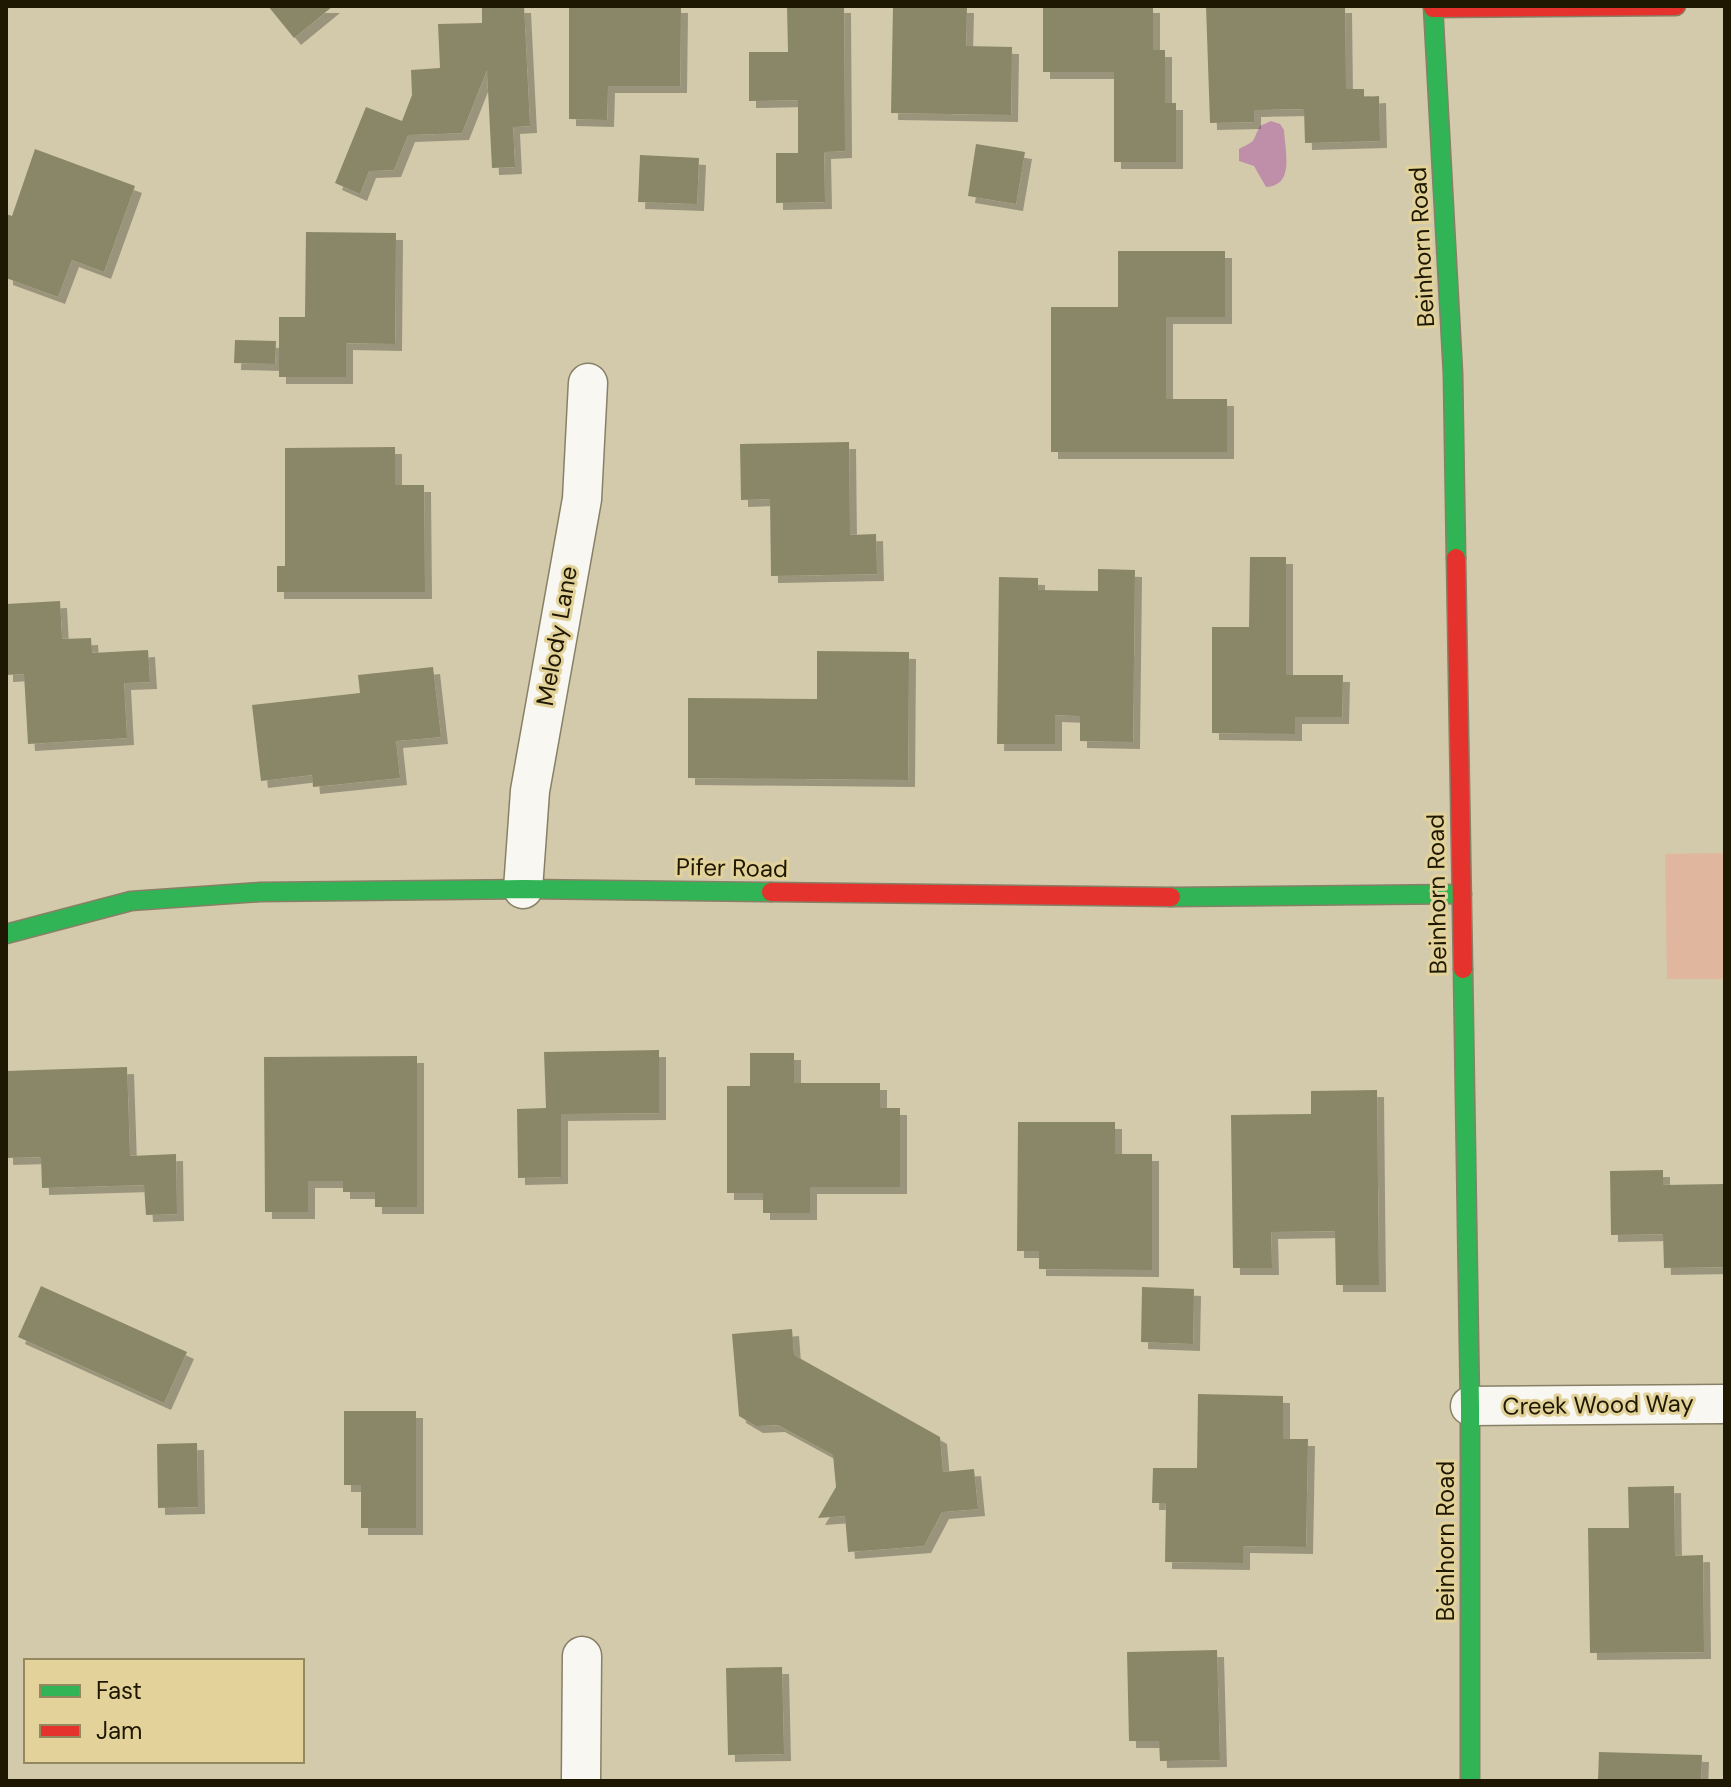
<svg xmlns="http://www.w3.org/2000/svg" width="1731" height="1787" viewBox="0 0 1731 1787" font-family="'DM Sans',sans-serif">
<defs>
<filter id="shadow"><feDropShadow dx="7" dy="7" stdDeviation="0" flood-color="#0004"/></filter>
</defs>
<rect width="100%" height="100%" fill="#d3caab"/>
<!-- green -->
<path fill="#e1b69f" d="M1725,853v126h-58l-2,-125z"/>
<!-- water -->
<path fill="#bf8faa" d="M1271,121l9,3 4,6c1,21 11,56 -18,57l-12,-21 -15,-5v-12c18,-10 11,-3 21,-23z"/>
<!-- building -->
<g fill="#8a8769" filter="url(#shadow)">
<path d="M268,6h65l-39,32z"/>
<path d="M482,6h42l6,120 -17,1 2,40 -23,1 -5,-98 -25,63 -54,2 -14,35 -25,1 -9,23 -25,-11 31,-76 36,14 10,-26 -1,-25 29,-2 -2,-44 44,-1z"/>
<path d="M569,6h112l-1,80h-72l-1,34 -38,-1z"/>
<path d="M787,6h57l1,145 -21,1 1,50 -49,1v-50h22v-53l-49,1v-49h39z"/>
<path d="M893,6h74l-1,40 46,1 -1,68 -120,-2z"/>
<path d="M1043,6h110v44h12v53h11v59h-62v-90h-71z"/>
<path d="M1206,6h139l1,83h18v8l15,-1 1,45 -75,2 -1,-34 -50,1v12l-44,1z"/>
<path d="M976,144l49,8 -9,52 -48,-8z"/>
<path d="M35,149l100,37 -31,86 -32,-12 -14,37 -52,-19v-64l6,2z"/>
<path d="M640,155l59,3 -2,46 -59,-2z"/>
<path d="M306,232l90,1 -1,111 -49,-1v34h-67v-60h26z"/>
<path d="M1118,251h107v66h-59v82h61v53h-176v-145h67z"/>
<path d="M235,340l41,1 -1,23 -41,-1z"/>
<path d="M849,442l1,93 26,-1 1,40 -106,2 -1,-77 -29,1 -1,-56z"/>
<path d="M395,447v38h29l1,107h-148v-26h8v-118z"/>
<path d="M1250,557h36v118h57l-1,42h-47v17l-83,-1v-106h37z"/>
<path d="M1098,569l37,1 -2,172 -53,-1v-25l-25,-1v29h-58l2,-167 39,1v12l60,1z"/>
<path d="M60,601l2,38 29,-1 1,15 56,-3 2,32 -26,1 3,55 -99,6 -4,-70 -18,1v-71z"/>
<path d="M817,651l92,1 -1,128 -220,-2v-80l129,1z"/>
<path d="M433,667l8,70 -45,4 4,37 -87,9 -1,-12 -51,6 -9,-76 108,-12 -2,-18z"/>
<path d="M659,1050v63l-98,1v63l-43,1 -1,-69 29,-1 -2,-56z"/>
<path d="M750,1053h44v30h86v25h20v79h-90v26h-47v-20h-36v-107h23z"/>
<path d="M417,1056v151h-42v-15h-32v-11h-35v31h-43l-1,-155z"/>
<path d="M127,1067l3,89 46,-2 1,60 -31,1 -2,-30 -102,3 -1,-31 -35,1v-87z"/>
<path d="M1377,1090l2,195h-43l-1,-54 -64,1 1,36h-39l-2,-153 80,-1v-23z"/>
<path d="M1018,1122h97v32h37v116l-113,-1v-18h-22z"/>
<path d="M1663,1170v15l62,-1v83l-61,1 -1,-34 -52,1 -1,-64z"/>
<path d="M41,1286l146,66 -23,51 -146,-66z"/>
<path d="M1142,1287l52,2 -1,55 -52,-2z"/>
<path d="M792,1329l2,26 146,82 3,35 31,-3 4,40 -36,3 -18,34 -76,6 -3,-36 -27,2 18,-31 -3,-32 -55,-30 -22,1 -17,-10 -7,-82z"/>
<path d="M1198,1394l85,2v43h25l-2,108 -63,-1v17l-78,-1 1,-59h-14l1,-35h44z"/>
<path d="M344,1411h72v117h-55v-43h-17z"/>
<path d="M197,1443l1,64 -40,1 -1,-64z"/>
<path d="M1674,1486l1,70 28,-1 1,97 -114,1 -2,-125h41l-1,-41z"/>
<path d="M1217,1650l3,110 -60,1 -1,-20h-30l-2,-89z"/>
<path d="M782,1667l2,87 -56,1 -2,-87z"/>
<path d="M1599,1752l103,3 -1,26h-103z"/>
</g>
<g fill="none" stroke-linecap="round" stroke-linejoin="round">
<!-- street casing -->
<g stroke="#878067" stroke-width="41">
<g id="street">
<path d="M523,889l7,-98 52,-292 6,-116"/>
<path d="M1470,1406l255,-2"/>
<path d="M581,1781l1,-125"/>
</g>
</g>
<!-- fast casing -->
<g stroke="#878067" stroke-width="21">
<g id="fast">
<path d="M1433,6l20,368 3,184"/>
<path d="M1171,897l291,-3"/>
<path d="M6,934l125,-33 129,-9 263,-3 248,3"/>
<path d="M1463,969l7,437v375"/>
</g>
</g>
<!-- jam casing -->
<g stroke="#878067" stroke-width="21">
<g id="jam">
<path d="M1433,8l243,-2"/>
<path d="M1456,558l7,411"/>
<path d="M771,892l400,5"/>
</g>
</g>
<!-- street -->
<use href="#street" stroke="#f8f7f2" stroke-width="38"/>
<!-- fast -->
<use href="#fast" stroke="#30b455" stroke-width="18"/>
<!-- jam -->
<use href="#jam" stroke="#e5322d" stroke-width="18"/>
</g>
<g text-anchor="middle" stroke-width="6" stroke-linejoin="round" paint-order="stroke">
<!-- street labels -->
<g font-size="24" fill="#1e1803" stroke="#e3d39b">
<text transform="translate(1422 247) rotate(-93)" y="8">Beinhorn Road</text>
<text transform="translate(557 636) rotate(-80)" y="8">Melody Lane</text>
<text transform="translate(732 868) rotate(1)" y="8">Pifer Road</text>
<text transform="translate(1437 894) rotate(-91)" y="8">Beinhorn Road</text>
<text transform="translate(1598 1405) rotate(-1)" y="8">Creek Wood Way</text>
<text transform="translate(1446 1541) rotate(-90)" y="8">Beinhorn Road</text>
</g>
</g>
<!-- border -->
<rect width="1731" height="1787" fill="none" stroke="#1e1803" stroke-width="16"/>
<!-- legend -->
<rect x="24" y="1659" width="280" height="104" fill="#e3d39b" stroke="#94885e" stroke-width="2"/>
<rect x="40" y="1685" width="40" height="12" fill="#30b455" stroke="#94885e" stroke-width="2"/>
<text x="96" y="1699" font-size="24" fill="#1e1803">Fast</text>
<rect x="40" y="1725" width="40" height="12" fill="#e5322d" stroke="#94885e" stroke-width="2"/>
<text x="96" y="1739" font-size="24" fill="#1e1803">Jam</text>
</svg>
